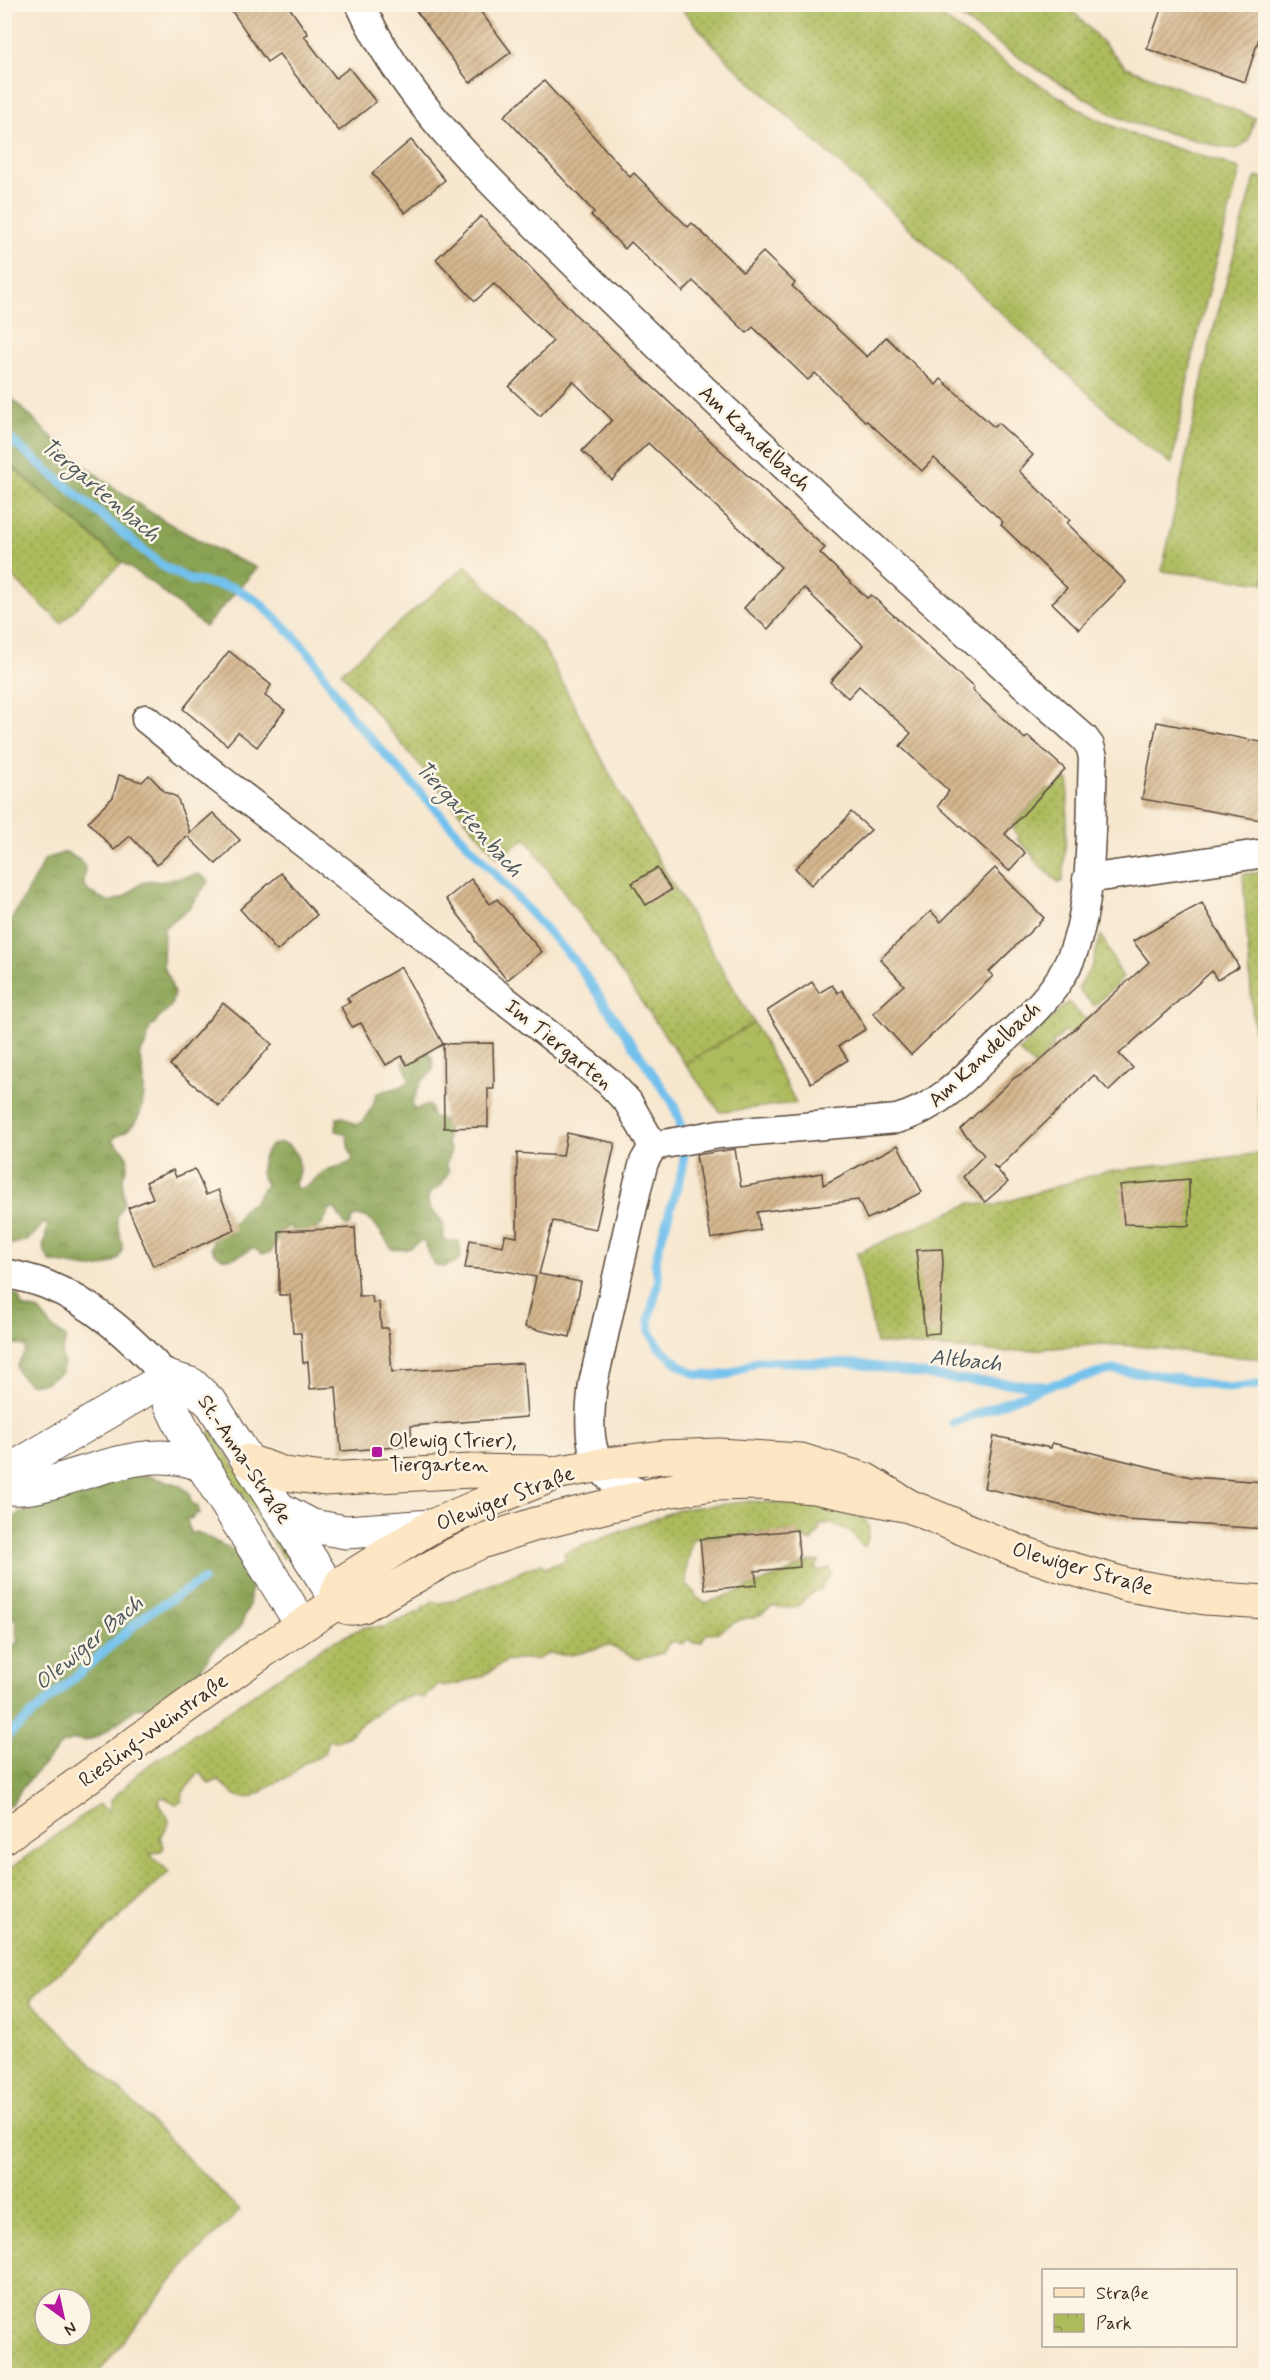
<svg xmlns="http://www.w3.org/2000/svg" width="1270" height="2380" viewBox="0 0 1270 2380" font-family="Mynerve,sans-serif">
<defs>
<pattern id="grass-dots" width="8" height="8" patternUnits="userSpaceOnUse" patternTransform="scale(1.5)"><rect width="8" height="8" fill="#adbb5d"/><path d="M2 2h.1M6 6h.1" fill="none" stroke="#8e984c" stroke-width="1.8" stroke-linecap="round"/></pattern>
<pattern id="forest-crowns" width="20" height="18" patternUnits="userSpaceOnUse" patternTransform="scale(1.5)"><rect width="20" height="18" fill="#8aa354"/><path d="M2 6a3 3 0 1 1 6 0M12 15a3 3 0 1 1 6 0" fill="none" stroke="#728545"/></pattern>
<pattern id="park-crowns" width="20" height="18" patternUnits="userSpaceOnUse" patternTransform="scale(1.5)"><rect width="20" height="18" fill="#adbb5d"/><path d="M2 6a3 3 0 1 1 6 0M12 15a3 3 0 1 1 6 0" fill="none" stroke="#8e984c"/></pattern>
<pattern id="building-hatch" width="6" height="6" patternUnits="userSpaceOnUse" patternTransform="scale(1.5)"><rect width="6" height="6" fill="#d5b78f"/><path d="M-1 1l2-2M0 6l6-6M5 7l2-2" fill="none" stroke="#ae9574"/></pattern>
</defs>
<rect width="100%" height="100%" fill="#fcf5e5"/>
<filter id="ink" filterUnits="userSpaceOnUse"><feTurbulence type="fractalNoise" baseFrequency=".0167" numOctaves="2"/><feDisplacementMap in="SourceGraphic" scale="12" xChannelSelector="R" yChannelSelector="G"/><feConvolveMatrix kernelMatrix="1 2 1 2 8 2 1 2 1" color-interpolation-filters="sRGB"/></filter>
<filter id="wash" filterUnits="userSpaceOnUse"><feTurbulence type="fractalNoise" baseFrequency=".008" numOctaves="4" result="noise"/><feDisplacementMap in="SourceGraphic" scale="24" xChannelSelector="R" yChannelSelector="G"/><feGaussianBlur stdDeviation="1.35" result="paint"/><feColorMatrix in="noise" values="0 0 0 0 0 0 0 0 0 0 0 0 0 0 0 0 0 1.4 0 .05"/><feComposite in="paint" operator="in"/></filter>
<g filter="url(#wash)">
<rect width="100%" height="100%" fill="#f7e7cf"/>
<!-- grass -->
<g fill="url(#grass-dots)" stroke="#74723e" stroke-width="1.5" fill-rule="evenodd">
<path d="M678,5h247l97,69 72,44 42,18 91,28 13,6 -47,183 -21,111 -29,-20 -418,-386z"/>
<path d="M945,5h122l59,62 129,51 -7,23 -11,8 -17,-2 -85,-23 -20,-8 -72,-43 -60,-39z"/>
<path d="M1259,177l7,2 -1,404 -103,-12 49,-233 44,-160z"/>
<path d="M4,460l118,102 -61,61 -56,-53z"/>
<path d="M466,566l76,78 81,155 131,224 -69,41 -159,-226 -28,20 -157,-186z"/>
<path d="M1063,780l6,1 -6,100 -4,2 -26,-24 2,-2 -18,-18 3,-2 -6,-5v-8l33,-35h7z"/>
<path d="M1265,872v487l-54,-4 -62,-8 -47,-3 -97,8 -129,-9 -19,-90 114,-50 25,2 107,-33 159,-19 -19,-279z"/>
<path d="M1101,935l22,43 -29,28 -16,-17 14,-23z"/>
<path d="M1068,1002l47,47 -41,-8 -9,-10 -13,13 2,2 -20,20 -15,-15z"/>
<path d="M212,1431l79,122 -8,5 -78,-122z"/>
<path d="M751,1501c19,1 104,6 114,19 6,9 4,18 0,26h-3l-10,-14 -22,-9 -11,2v6l-7,11 -14,-6 -8,-6 -21,4 -16,-2 -16,6 -14,-2 -31,3c-2,19 -8,28 -5,47l5,3 5,9 10,5 84,-32 15,-9 13,-1 -4,7 4,3 11,-3 1,6 -9,10 1,5 -10,3 -18,16 -23,-1 -17,11c-19,-3 -31,17 -49,16l-5,8 -7,1 -5,-4 -7,5 -9,-3 -4,2 -6,10 -24,6 -5,-1 -25,-13c-19,4 -39,15 -59,8l-12,6h-21l-11,2 -23,15 -24,8h-7l-7,2 -6,-2 -15,14 -11,-2 -18,5 -31,20 -15,15 -12,5 -9,-1 -4,13 -5,4 -17,7 -12,13 -7,2 -31,18c-16,4 -24,-8 -34,-17l-9,4 -9,-12 -17,20 -1,9 -6,3 -12,-7 -5,2c2,19 21,16 1,38l4,10 -2,3 -12,4 19,18 -139,128 210,211c-54,48 -99,107 -143,164h-92l-1,-502 95,-69 9,8 4,-13 27,-27 187,-127 38,-18h20l37,-16 3,-5 4,-1 4,-4 6,2 13,-2 90,-38 4,5 21,-8 -2,-7 116,-44zM45,2299h36v36h-36z"/>
</g>
<!-- forest -->
<g fill="url(#forest-crowns)" stroke="#626639" stroke-width="1.5">
<path d="M5,391c22,22 43,44 67,64 55,46 120,85 185,113l-52,59 -53,-44 -30,-21 -117,-102z"/>
<path d="M66,852l15,9 4,7 -1,17 5,7 21,10 16,-6 14,-12 10,-4 10,2 39,-8 10,7 -21,28 -24,19 -1,39 6,10 5,16 -3,13 -22,23 -3,16 -7,10c7,20 9,56 -8,72 -6,6 -14,8 -19,13 5,6 13,8 15,17 3,9 -3,13 -4,22 -1,7 1,15 1,23 -1,6 -7,10 -7,17 -1,14 14,31 -3,43 -19,13 -44,1 -64,0l-7,-14 5,-24h-5c-13,17 -18,18 -39,22l1,-323 4,1 36,-65z"/>
<path d="M426,1049l7,10v12l-12,11 -9,23 2,5 14,-5 3,3 1,9 8,1 7,6v20l4,7 -5,13 3,7 -6,12 -13,10c-7,16 7,20 12,29 3,5 1,14 3,19h14l2,13 -3,7 -14,6 -8,-1c-7,-8 -7,-18 -14,-26l-14,9 -15,1c-11,-12 -19,-40 -40,-33l-3,8 -4,1 -11,-17h-5l-8,16c-8,3 -13,10 -21,15l-11,-14 -13,7 1,5 -7,14 -9,2 -9,-6c-13,8 -30,19 -42,0l2,-7 24,-21 6,-11 10,-6 13,-18c-5,-8 -6,-14 -4,-23 9,-38 50,-13 33,21l2,6c15,-2 16,-11 28,-18 9,-5 20,-4 28,-11l-5,-14 -1,-12 -11,-3 1,-13 7,-1 12,8 6,-3 11,-16 3,-12c13,-7 24,-3 34,-14l-7,-17 3,-7z"/>
<path d="M9,1293c11,1 10,5 13,14l17,4 13,16 14,11 -5,20 3,5 -2,9 -18,11 -15,1 -11,-11 -1,-7 9,-16 -1,-4 -10,-1 -10,-7v-42z"/>
<path d="M149,1468l-1,8c19,7 25,3 41,16l2,10 7,5 2,6 -6,2v3l-7,1 3,14 7,-1 42,21 10,19 2,16 -2,18 -10,23 -24,19 -16,24 -1,7 -35,23 -27,7 -38,28 -13,4 -11,-1 -12,4 -40,44 -9,15 -8,6 -1,-79 6,-8 -2,-9 -3,-1v-52l6,-5 -3,-8 9,-4 -1,-21 -9,-13 -1,-23 2,-15 -3,-7v-37l7,-10 37,-17 34,-7 9,-15z"/>
</g>
<!-- park -->
<path fill="url(#park-crowns)" stroke="#74723e" stroke-width="1.5" d="M754,1023l42,80 -76,9 -35,-48z"/>
<g fill="none" stroke-linecap="round" stroke-linejoin="round">
<!-- stream -->
<g stroke="#72c1ed" stroke-width="9">
<path d="M4,434l157,131 29,15 45,8 25,15 33,32 20,23 39,60 223,243 98,142 7,19 4,38 -2,11 -23,75 -4,18 4,15 -10,41 1,12 9,15 21,18 15,9 20,2 15,-2 27,-13 101,3 95,15 93,7 66,-16 42,4 74,14 38,-4"/>
<path d="M953,1423l91,-36"/>
<path d="M4,1739l143,-125 56,-34"/>
</g>
</g>
<g id="blocks">
<!-- building -->
<g fill="url(#building-hatch)">
<path d="M227,4h60l21,30 -4,2 32,42 13,-10 27,34 -37,29 -60,-77 -12,8z"/>
<path d="M411,4h64l36,48 -41,31z"/>
<path d="M1163,4h103v12l-21,66 -98,-33z"/>
<path d="M544,81l86,96 4,-4 54,54 4,-4 51,49 20,-20 32,31 -3,3 75,71 19,-20 50,48 5,-6 53,48 4,-4 35,32 -14,16 51,49 -3,3 59,59 -47,47 -27,-26 15,-15 -66,-63 2,-3 -69,-64 -12,13 -55,-50 -1,1 -51,-49 -7,7 -55,-53 -6,6 -54,-52 -10,11 -52,-50 -6,7 -34,-34 3,-3 -90,-96z"/>
<path d="M411,140l34,40 -40,33 -33,-40z"/>
<path d="M481,216l96,100 248,232 -5,5 47,45 4,-3 103,93 -2,2 53,49 3,-3 37,33 -60,65 20,19 -16,18 -71,-65 11,-15 -49,-45 11,-13 -52,-47 -11,12 -18,-16 33,-37 -59,-57 -36,41 -24,-21 37,-41 -133,-124 -36,37 -30,-29 30,-31 -39,-39 -33,35 -31,-29 44,-46 -59,-57 -19,17 -39,-42z"/>
<path d="M229,651l42,34 -6,11 20,14 -28,37 -19,-15 -11,13 -44,-36z"/>
<path d="M1157,722l109,21v55l-5,22 -119,-21z"/>
<path d="M119,775l23,7 7,-7 16,17 12,5 13,36 23,-20 27,27 -24,24 -29,-28 -30,29 -27,-29 -16,14 -26,-28 25,-25z"/>
<path d="M851,812l20,18 -60,55 -16,-17 41,-38z"/>
<path d="M657,868l14,22 -25,15 -14,-22z"/>
<path d="M995,868l49,50 -55,54 4,4 -82,79 -38,-42 31,-28 -24,-26 51,-48 10,11z"/>
<path d="M281,873l36,42 -40,36 -37,-42z"/>
<path d="M471,879l19,25 7,-5 45,53 -35,28 -32,-39 -1,-6 -28,-36z"/>
<path d="M1202,903l37,64 -22,13 -5,-9 -93,83 14,14 -24,23 -15,-16 -96,94 -5,-4 15,17 -23,20 -22,-25 21,-22 -24,-26 54,-51 20,-12 115,-104 -16,-21z"/>
<path d="M401,967l42,77 50,-1 1,46h-6v38l-44,1 -1,-84 -36,21 -5,-9 -16,9 -25,-42 -9,4 -11,-20 9,-5 -3,-4z"/>
<path d="M812,982l7,11 13,-8 6,8 4,-3 24,39 -27,17 9,14 -37,23 -44,-72z"/>
<path d="M223,1003l49,41 -53,62 -49,-41z"/>
<path d="M567,1133l48,10 -19,86 -43,-8 -14,53 42,8 -11,55 -45,-10 11,-50 -30,-6 -41,-3 5,-28 33,6 2,-11 12,2v-84l46,3z"/>
<path d="M898,1145l24,47 -39,20 -16,7 -9,-19 -101,12 3,18 -49,9 -15,-84 39,-6 6,38 81,-14 1,12z"/>
<path d="M195,1169l11,26 12,-5 17,40 -82,36 -25,-58 25,-10 -7,-16 27,-12 3,7z"/>
<path d="M1189,1179v47l-65,-2 -4,-39z"/>
<path d="M355,1228l4,68h13l1,7 6,-1 2,26h7l4,44 131,-9 4,54 -116,9 1,20 -71,5 -5,-64 -26,2 -2,-27 -5,1 -2,-30h-8l-3,-38h-11v-64z"/>
<path d="M942,1249l1,14 -4,70 -14,1 -9,-84z"/>
<path d="M994,1436l57,12 1,-5 139,34 75,5v47l-140,-9 -142,-32z"/>
<path d="M797,1530l3,37 -45,4 2,14 -52,5 -5,-51z"/>
</g>
</g>
</g>
<g filter="url(#ink)">
<use href="#blocks" fill-opacity="0" stroke="#574639" stroke-width="1.5"/>
<g fill="none" stroke-linecap="round" stroke-linejoin="round">
<!-- minor casing -->
<g stroke="#574639" stroke-width="31">
<g id="minor">
<path d="M360,4c50,109 146,191 229,274 160,159 327,310 495,460l6,8 3,11c-3,65 3,165 -32,220 -17,28 -45,51 -69,74 -29,29 -55,57 -95,68l-178,15 -66,12"/>
<path d="M146,719l71,58 125,95 267,210 19,20 25,44"/>
<path d="M1087,879l179,-26"/>
<path d="M4,1273c14,3 28,6 41,11 50,20 86,54 122,93"/>
<path d="M644,1495c-9,-4 -18,-7 -26,-11 -34,-20 -29,-68 -25,-100l45,-200 6,-22 9,-16"/>
</g>
</g>
<!-- tertiary casing -->
<g stroke="#574639" stroke-width="35">
<g id="tertiary">
<path d="M167,1377l24,7 21,20 126,198"/>
<path d="M167,1377l3,26 10,21 23,42 99,159"/>
<path d="M4,1474l163,-97"/>
<path d="M4,1487c21,4 39,-2 59,-8 43,-13 97,-34 140,-13"/>
<path d="M280,1509l32,17 34,6 86,-6"/>
</g>
</g>
<!-- secondary casing -->
<g stroke="#574639" stroke-width="35">
<g id="secondary">
<path d="M248,1461l37,13 40,5 146,-8 73,1"/>
<path d="M909,1506l-43,-26 -65,-20 -82,-5 -57,2 -48,6 -54,9 -59,24 -69,30 -91,57 -4,10 1,9c8,8 15,7 25,4l88,-50 30,-14 55,-18 131,-33 46,-7 46,-1 55,4 95,19 106,44 44,15 69,20 77,13 61,4"/>
<path d="M4,1837l258,-185 76,-50"/>
</g>
</g>
<!-- minor -->
<use href="#minor" stroke="#fff" stroke-width="28"/>
<!-- tertiary -->
<use href="#tertiary" stroke="#fff" stroke-width="33"/>
<!-- secondary -->
<use href="#secondary" stroke="#fce6c4" stroke-width="33"/>
</g>
</g>
<!-- markers -->
<rect fill="#b5179e" stroke="#fcf5e5" stroke-width="2" x="371" y="1446" width="12" height="12" rx="3"/>
<g text-anchor="middle" stroke-width="5" stroke-linejoin="round" paint-order="stroke">
<!-- street labels -->
<g font-size="21" fill="#3b2a1e" stroke="#fcf5e5">
<text transform="translate(755 438) rotate(43)" y="7">Am Kandelbach</text>
<text transform="translate(559 1044) rotate(39)" y="7">Im Tiergarten</text>
<text transform="translate(984 1054) rotate(-43)" y="7">Am Kandelbach</text>
<text transform="translate(245 1459) rotate(56)" y="7">St.-Anna-Straße</text>
<text transform="translate(505 1498) rotate(-21)" y="7">Olewiger Straße</text>
<text transform="translate(1083 1568) rotate(16)" y="7">Olewiger Straße</text>
<text transform="translate(153 1730) rotate(-36)" y="7">Riesling-Weinstraße</text>
</g>
<!-- poi labels -->
<g font-size="21" fill="#3b2a1e" stroke="#fcf5e5" text-anchor="start">
<text x="389" y="1447">Olewig (Trier),<tspan x="389" dy="24">Tiergarten</tspan></text>
</g>
<!-- water labels -->
<g font-size="22" font-style="italic" fill="#4c575c" stroke="#fcf5e5">
<text transform="translate(101 489) rotate(40)" y="8">Tiergartenbach</text>
<text transform="translate(470 818) rotate(48)" y="8">Tiergartenbach</text>
<text transform="translate(966 1359) rotate(6)" y="8">Altbach</text>
<text transform="translate(88 1642) rotate(-40)" y="8">Olewiger Bach</text>
</g>
</g>
<!-- margin -->
<rect width="1270" height="2380" fill="none" stroke="#fcf5e5" stroke-width="24"/>
<!-- legend -->
<rect x="1042" y="2269" width="195" height="78" fill="#fcf5e5" stroke="#afa495" stroke-width="1.5"/>
<rect x="1054" y="2288" width="30" height="9" fill="#fce6c4" stroke="#afa495" stroke-width="1.5"/>
<text x="1096" y="2299" font-size="18" fill="#3b2a1e">Straße</text>
<rect x="1054" y="2314" width="30" height="18" fill="url(#park-crowns)" stroke="#afa495" stroke-width="1.5"/>
<text x="1096" y="2329" font-size="18" fill="#3b2a1e">Park</text>
<!-- north arrow -->
<g transform="translate(63 2317) rotate(147)"><circle r="28" fill="#fcf5e5" stroke="#afa495" stroke-width="1.5"/>
<path d="M0-4.5L10 22L0 15L-10 22Z" fill="#b5179e"/>
<text y="-9" font-size="16" font-weight="bold" text-anchor="middle" fill="#3b2a1e">N</text>
</g>
</svg>
